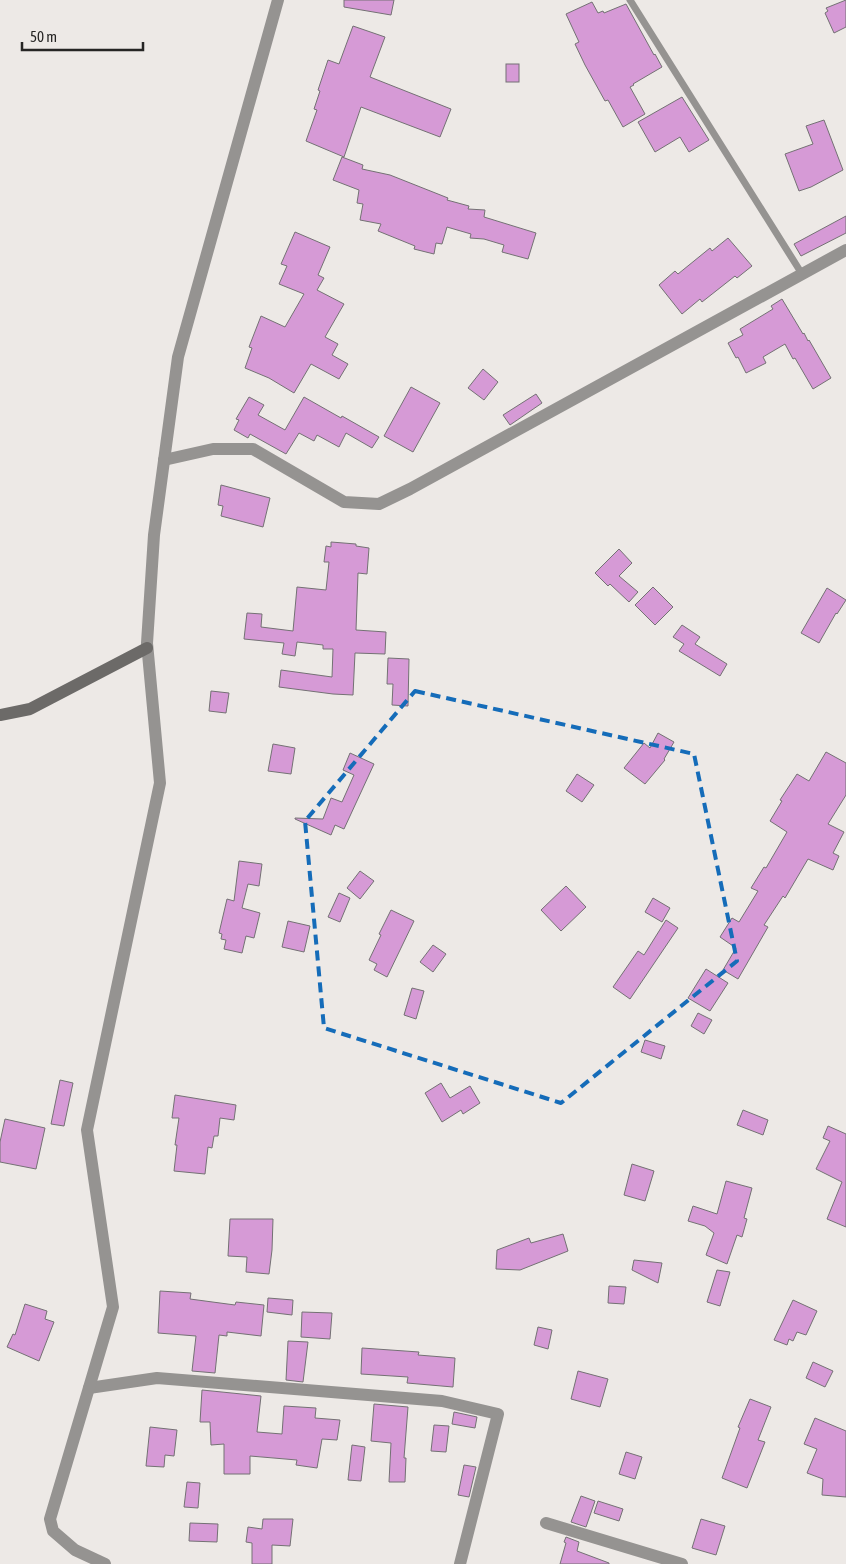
<svg xmlns="http://www.w3.org/2000/svg" width="846" height="1564" viewBox="0 0 846 1564" font-family="'Asap Condensed',sans-serif">
<rect width="100%" height="100%" fill="#ede9e6"/>
<!-- building -->
<g fill="#d69ad6" stroke="#747174">
<path d="M344,0h50l-3,15 -47,-8z"/>
<path d="M846,0v27l-12,6 -9,-20 3,-2 -2,-3z"/>
<path d="M592,2l6,11 5,-2 1,2 22,-9 28,51 1,-1 7,13 -29,17 1,1 -4,2 15,27 -22,13 -15,-27 -3,1 -20,-36 -10,-21 4,-2 -13,-28z"/>
<path d="M353,26l32,11 -15,40 81,32 -11,28 -79,-30 -17,50 -38,-16 11,-31 -3,-1 6,-18 -2,-1 10,-30 11,4z"/>
<rect x="506" y="64" width="13" height="18"/>
<path d="M682,97l27,43 -20,12 -9,-15 -25,15 -17,-30z"/>
<path d="M824,120l19,50 -32,17 -12,4 -14,-37 28,-10 -7,-18z"/>
<path d="M342,157l21,8 -1,4 28,6 58,23 -1,2 22,6 -1,3 17,1 -1,7 52,16 -8,26 -26,-7 2,-7 -20,-6 -14,-1 1,-4 -24,-7 -5,17 -6,-1 -2,11 -20,-5 1,-3 -37,-15 3,-7 -21,-4 3,-16 -6,-1 2,-13 -26,-10z"/>
<path d="M846,216v17l-45,23 -7,-12z"/>
<path d="M295,232l35,15 -12,28 6,3 -7,12 27,14 -19,33 13,7 -6,11 16,9 -9,15 -28,-15 -17,29 -25,-15 -24,-10 7,-20 -3,-1 12,-31 24,11 19,-33 -25,-10 8,-18 -6,-2z"/>
<path d="M728,238l24,28 -15,12 -2,-2 -33,26 -2,-3 -18,15 -23,-29 16,-14 3,3 32,-26 2,3z"/>
<path d="M782,299l21,35 1,-1 4,8 1,-1 22,38 -18,11 -18,-31 -2,1 -8,-15 -22,13 3,6 -20,10 -8,-16 -2,1 -8,-15 15,-8 -3,-6 33,-20 -2,-3z"/>
<path d="M483,369l15,13 -14,18 -16,-12z"/>
<path d="M411,387l29,16 -27,49 -29,-16z"/>
<path d="M536,394l6,9 -32,22 -7,-10z"/>
<path d="M249,397l15,8 -6,10 27,15 19,-33 37,21 1,-2 37,21 -7,11 -26,-15 -7,14 -22,-12 -3,6 -15,-8 -13,21 -36,-20 -2,4 -14,-8 5,-10 -3,-1z"/>
<path d="M221,485l49,13 -7,29 -42,-11 2,-10 -5,-1z"/>
<path d="M331,542l25,2v2l13,2 -2,26 -9,-1 -2,57 30,2 -1,22 -30,-1 -2,42 -20,-1 -54,-7 2,-17 51,7 1,-28h-10v-4l-26,-3 -2,14 -13,-2 2,-11 -40,-4 3,-26 15,1 -1,13 32,4 4,-44 29,3 3,-28h-5l2,-16 5,1z"/>
<path d="M619,549l13,14 -13,13 19,16 -9,10 -19,-18 -2,2 -13,-13z"/>
<path d="M653,587l20,20 -18,18 -20,-20z"/>
<path d="M827,588l19,12 -9,14 -1,-1 -17,30 -18,-10z"/>
<path d="M682,625l18,12 -5,7 32,20 -7,12 -41,-25 5,-7 -11,-7z"/>
<path d="M388,658l21,1 -1,47 -16,-1 1,-21h-6z"/>
<path d="M211,691l18,2 -3,20 -17,-2z"/>
<path d="M658,733l16,9 -10,17 1,1 -20,24 -21,-16 20,-25 6,5z"/>
<path d="M273,744l22,4 -4,26 -23,-3z"/>
<path d="M826,752l20,11v32l-18,29 16,8 -11,21 6,3 -6,14 -25,-11 -23,39 -2,-2 -19,29 4,2 -30,52 -15,-9 13,-22 -16,-11 12,-19 7,4 19,-31 -7,-3 13,-21 2,1 21,-36 -17,-11 12,-20 -2,-1 17,-26 12,7z"/>
<path d="M350,753l24,11 -30,65 -9,-4 -4,10 -36,-16v-1l28,1 8,-21 11,4 12,-27 -11,-5z"/>
<path d="M577,774l17,11 -12,17 -16,-11z"/>
<path d="M239,861l23,3 -3,22 -11,-2 -6,24 18,5 -6,25 -8,-2 -4,17 -18,-4 2,-9 -5,-1 1,-5 -3,-1 8,-34 7,2z"/>
<path d="M360,871l14,10 -14,18 -13,-11z"/>
<path d="M566,886l20,21 -25,24 -20,-21z"/>
<path d="M339,893l11,5 -10,24 -12,-5z"/>
<path d="M653,898l17,10 -8,14 -17,-10z"/>
<path d="M391,910l23,11 -27,56 -13,-7 3,-6 -8,-4 12,-25 -2,-1z"/>
<path d="M666,920l12,8 -48,71 -17,-12 25,-36 6,4z"/>
<path d="M288,921l22,5 -6,26 -22,-5z"/>
<path d="M433,945l13,9 -13,18 -13,-10z"/>
<path d="M706,969l22,14 -18,28 -22,-13z"/>
<path d="M412,988l12,3 -8,28 -12,-4z"/>
<path d="M698,1013l14,7 -8,14 -13,-8z"/>
<path d="M645,1040l20,6 -4,13 -20,-7z"/>
<path d="M60,1080l13,3 -9,43 -13,-2z"/>
<path d="M441,1083l9,15 20,-12 10,17 -17,11 -2,-4 -19,12 -17,-29z"/>
<path d="M175,1095l61,10 -2,15 -14,-2 -2,18h-4l-2,12 -4,-1 -3,27 -31,-3 3,-26h-2l4,-27h-7z"/>
<path d="M743,1110l25,10 -5,15 -26,-10z"/>
<path d="M5,1119l40,9 -9,41 -36,-7v-20z"/>
<path d="M828,1126l18,8v93l-19,-8 15,-37 -26,-13 14,-28 -7,-3z"/>
<path d="M632,1164l22,7 -9,30 -21,-6z"/>
<path d="M726,1181l26,7 -8,30 3,1 -5,18 -5,-2 -10,29 -21,-9 8,-22 -9,-7 -17,-5 5,-15 24,8z"/>
<path d="M230,1219h43l-1,31 -3,24 -23,-2 1,-15 -19,-1z"/>
<path d="M563,1234l5,17 -48,19 -24,-1 1,-19 32,-12 2,5z"/>
<path d="M634,1260l28,3 -4,20 -26,-13z"/>
<path d="M717,1270l13,2 -10,34 -13,-4z"/>
<path d="M609,1286l17,1 -2,17 -16,-1z"/>
<path d="M160,1291l31,2 -1,6 45,6 1,-3 28,3 -3,31 -34,-4v4l-8,-1 -4,38 -23,-2 4,-35 -38,-3z"/>
<path d="M268,1298l25,2 -1,15 -25,-3z"/>
<path d="M793,1300l24,11 -11,24 -9,-3 -4,9 -4,-2 -2,6 -13,-5z"/>
<path d="M25,1304l22,7 -2,8 9,3 -15,39 -32,-14 6,-13 2,1z"/>
<path d="M302,1312l30,1 -2,26 -29,-2z"/>
<path d="M538,1327l14,3 -4,19 -14,-4z"/>
<path d="M288,1341l20,1 -5,40 -17,-2z"/>
<path d="M362,1348l57,4 -1,3 37,3 -2,29 -46,-4 1,-6 -47,-3z"/>
<path d="M813,1362l20,9 -8,16 -19,-9z"/>
<path d="M578,1371l30,8 -8,28 -29,-8z"/>
<path d="M202,1390l59,6 -4,36 25,2 2,-28 32,2 -1,10 25,2 -3,20 -15,-1 -5,29 -21,-3 1,-5 -47,-4v18h-26v-30l-13,1 -1,-23h-10z"/>
<path d="M750,1399l21,8 -13,33 7,2 -18,46 -25,-10 18,-50 -2,-1z"/>
<path d="M374,1404l34,3 -4,51h2l-1,24h-16l2,-39 -20,-2z"/>
<path d="M454,1412l23,5 -2,11 -23,-4z"/>
<path d="M815,1418l31,13v66l-24,-2 1,-16 -16,-6 10,-24 -13,-5z"/>
<path d="M434,1425l15,1 -3,26 -15,-1z"/>
<path d="M150,1427l27,3 -3,26 -9,-1 -1,12 -18,-1z"/>
<path d="M352,1445l13,2 -4,34 -13,-1z"/>
<path d="M626,1452l16,5 -7,22 -16,-5z"/>
<path d="M464,1465l12,2 -7,30 -11,-2z"/>
<path d="M187,1482l13,1 -2,25 -14,-1z"/>
<path d="M581,1496l14,5 -9,26 -15,-5z"/>
<path d="M598,1501l25,8 -4,12 -25,-8z"/>
<path d="M263,1519h30l-3,27 -18,-1v19h-20v-21l-6,-1 2,-15 14,2z"/>
<path d="M701,1519l24,7 -9,29 -24,-7z"/>
<path d="M190,1523l28,1 -1,18 -28,-1z"/>
<path d="M566,1537l13,5 -2,9 32,12v1h-49l6,-21 -2,-1z"/>
</g>
<g fill="none" stroke-linecap="round" stroke-linejoin="round">
<!-- lane -->
<path stroke="#959391" stroke-width="7" d="M630,0l172,274"/>
<!-- street -->
<g stroke="#959391" stroke-width="12">
<path d="M164,460l49,-11h40l91,53 35,2 31,-15 436,-239"/>
<path d="M89,1388l68,-10 285,23 56,13 -38,150"/>
<path d="M546,1523l136,41"/>
<path d="M105,1564l-30,-14 -22,-19 -3,-12 63,-212 -26,-177 73,-347 -13,-140 7,-108 24,-178 100,-357"/>
</g>
<!-- secondary -->
<path stroke="#6c6a68" stroke-width="12" d="M0,715l30,-6 117,-61"/>
</g>
<!-- marked area -->
<path fill="none" stroke="#156cb9" stroke-width="4" stroke-dasharray="10 6" stroke-linejoin="round" d="M415,691l279,63 43,207 -176,142 -237,-75 -19,-207z"/>
<!-- scale -->
<path d="M22 42v8h121v-8" fill="none" stroke="#262524" stroke-width="2.5"/>
<text x="30" y="42" font-size="15" fill="#262524" stroke="#ede9e6" stroke-width="4" paint-order="stroke">50 m</text>
</svg>
